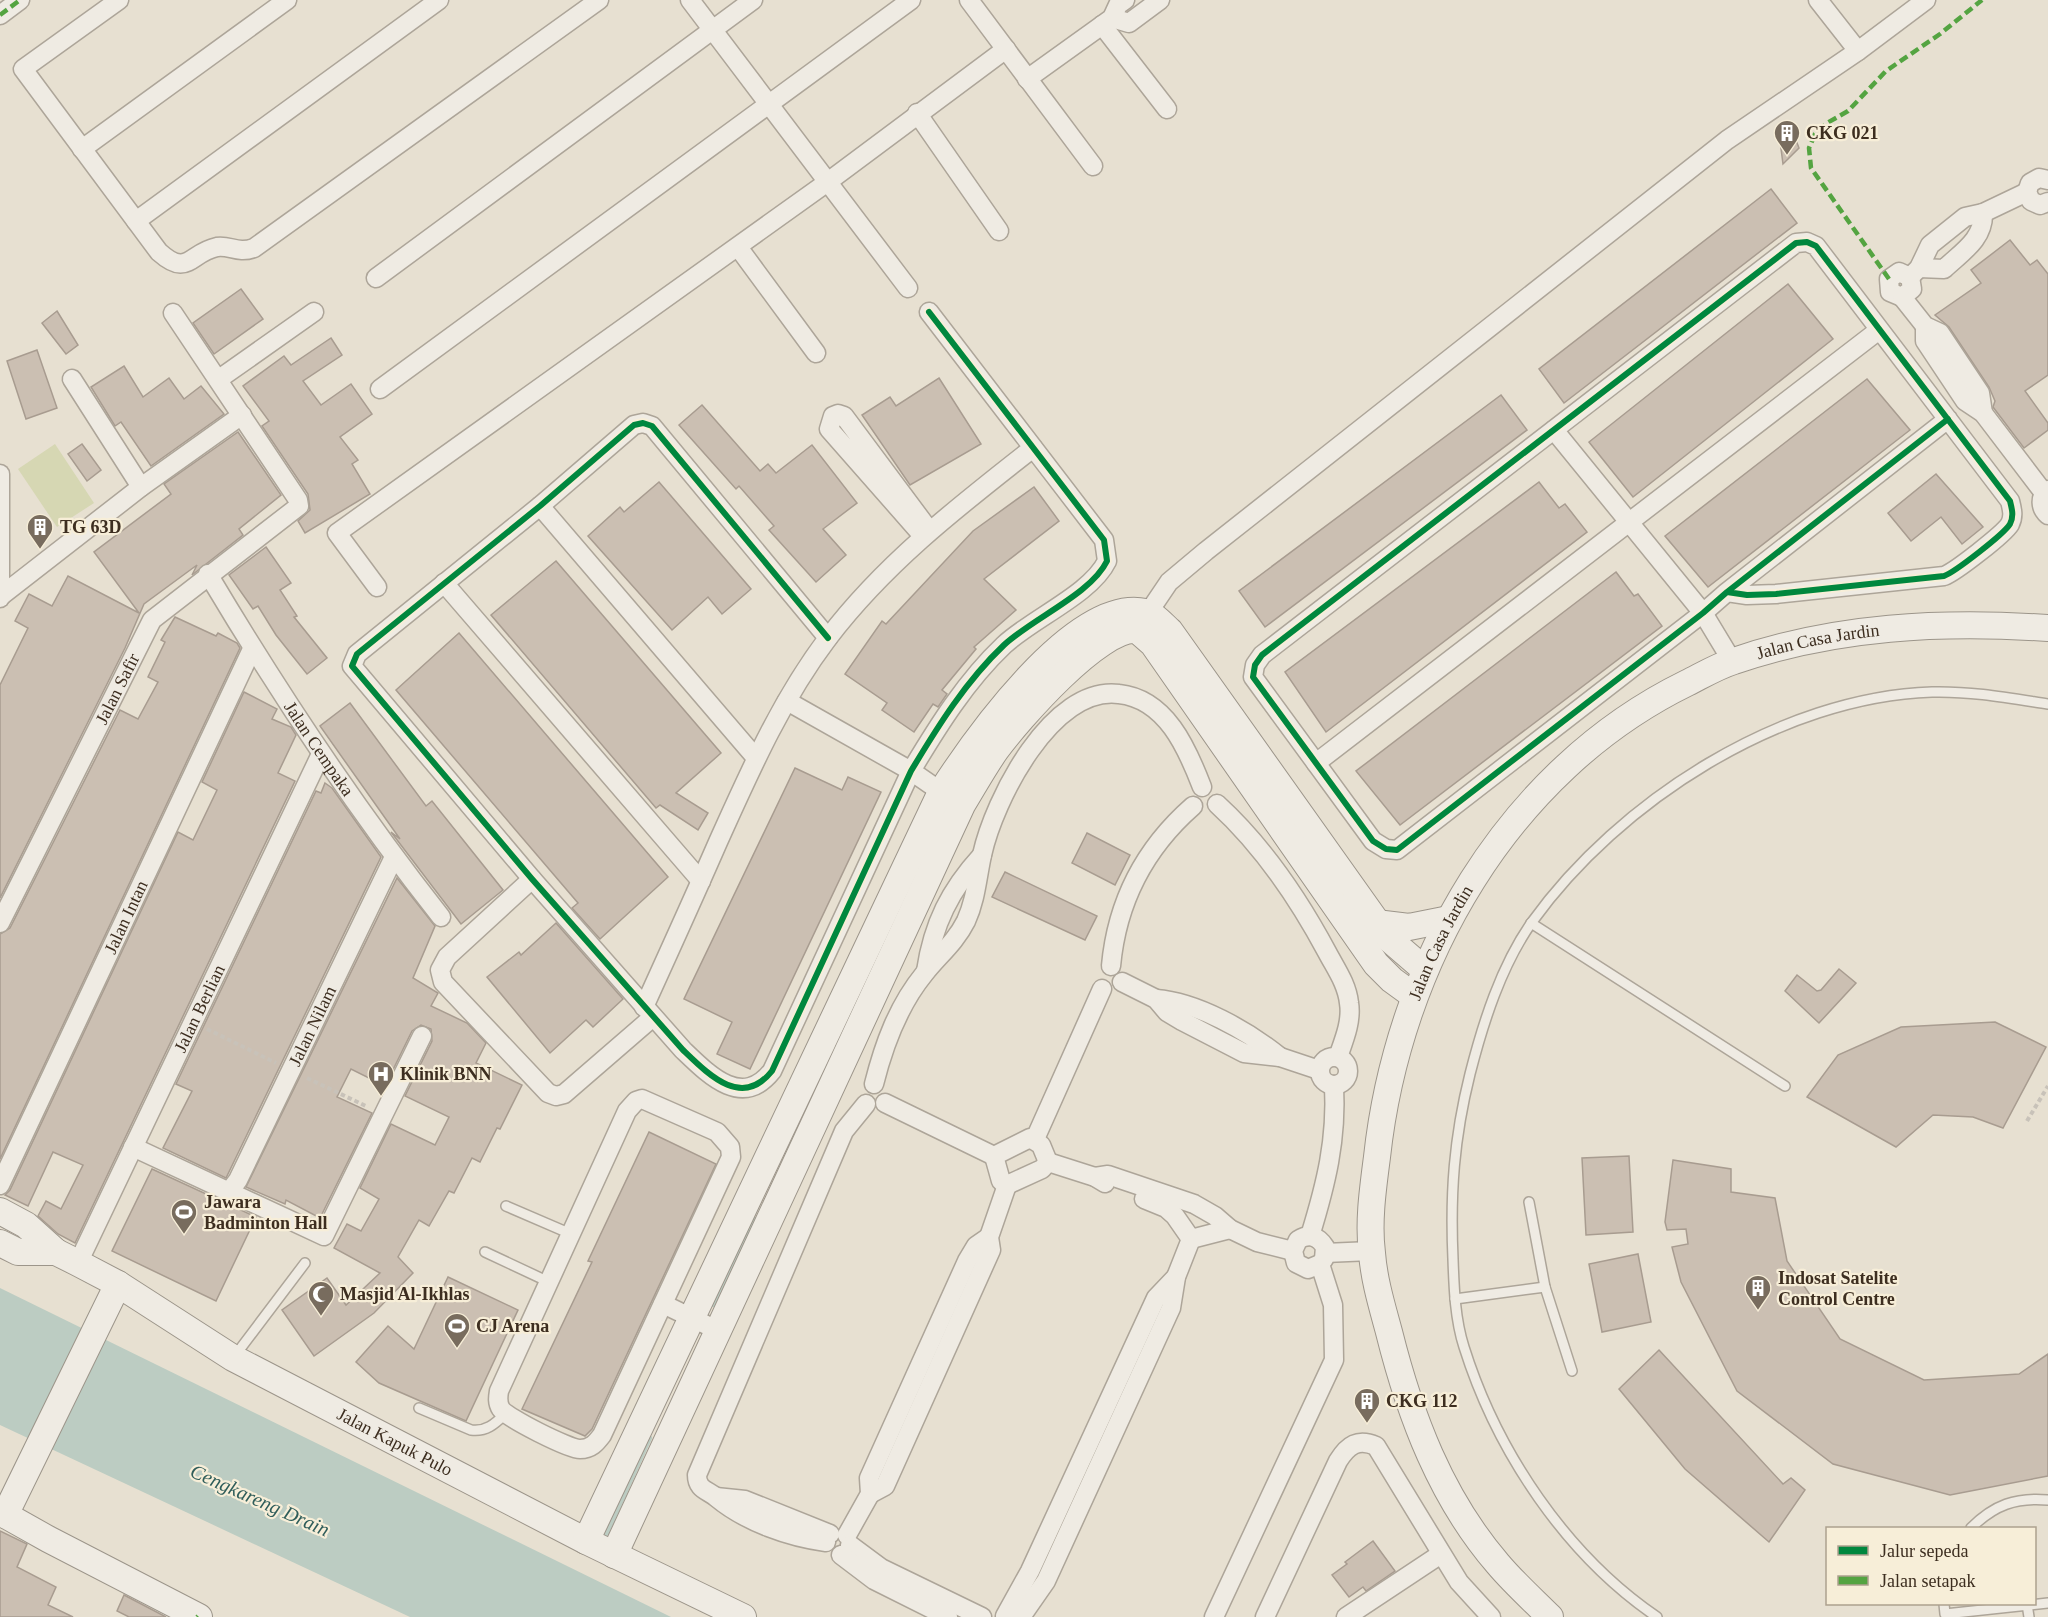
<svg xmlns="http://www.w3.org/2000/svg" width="2048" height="1617" viewBox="0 0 2048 1617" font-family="'Times New Roman',serif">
<rect width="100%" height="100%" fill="#e7e0d1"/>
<!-- green -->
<path fill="#d6d7b3" d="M55,444l39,59 -37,24 -39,-58z"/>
<!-- water -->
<path fill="#bcccc2" d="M0,1288l671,329h-261l-410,-192z"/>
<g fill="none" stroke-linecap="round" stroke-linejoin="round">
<!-- stream -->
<g stroke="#bcccc2" stroke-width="6">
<path d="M713,1304l42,-84"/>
<path d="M606,1533l43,-95"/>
</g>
</g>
<!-- building -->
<g fill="#cbbfb2" stroke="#a89c90" stroke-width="1.5">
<path d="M1794,135l5,13 -16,16 -3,-23z"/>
<path d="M1771,189l26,34 -233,180 -25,-34z"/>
<path d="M2010,240l20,25 7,-5 11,14v101l-23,16 23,32v7l-24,18 -31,-41 2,-6 -6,-14 -40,-60 -14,-12 46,-32 -10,-13z"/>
<path d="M1788,284l45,55 -200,158 -44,-55z"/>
<path d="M241,289l22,30 -49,35 -21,-31z"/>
<path d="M57,311l21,34 -12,9 -24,-31z"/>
<path d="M331,338l11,17 -39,26 18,24 30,-21 21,30 -32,23 18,23 -6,4 18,30 -65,39 -7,-12 12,-11 -2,-16 -46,-68 7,-5 -26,-35 41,-30 7,9z"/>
<path d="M37,350l20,58 -31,11 -19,-58z"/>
<path d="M124,366l19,31 26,-19 15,21 17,-13 23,28 -73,52 -30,-44 -6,4 -24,-39z"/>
<path d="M939,378l42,66 -71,41 -48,-70 28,-18 6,9z"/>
<path d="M1867,379l43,51 -202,157 -43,-51z"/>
<path d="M1501,395l26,35 -262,197 -26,-36z"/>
<path d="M702,405l58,66 8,-7 8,9 36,-28 45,58 -34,26 23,26 -30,27 -47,-52 5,-4 -35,-40 -3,3 -57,-64z"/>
<path d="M238,432l43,63 -42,34 4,6 -51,40 5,-10 -53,39 -19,44 -125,250v-213l28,-57 -13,-7 14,-27 23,12 16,-30 71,37 -45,-61 77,-58 -7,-10z"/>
<path d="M82,444l19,26 -14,11 -19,-27z"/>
<path d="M1936,474l47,53 -21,17 -21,-27 -30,24 -23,-28z"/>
<path d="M659,482l92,107 -29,25 -14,-17 -36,33 -84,-94 32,-29 4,5z"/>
<path d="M1539,482l20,26 6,-4 22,28 -261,200 -41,-60z"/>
<path d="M1034,487l25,34 -75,58 32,31 -42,37 2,2 -34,41 5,4 -9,13 -5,-3 -19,28 -32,-22 5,-7 -42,-29 37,-53 4,3 87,-93z"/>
<path d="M266,547l25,36 -11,7 17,26 -3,1 33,41 -20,16 -31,-39 -18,-29 -5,3 -24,-34z"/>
<path d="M556,561l165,192 -45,40 32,20 -10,17 -38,-25 -4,3 -165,-193z"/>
<path d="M1616,572l18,24 4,-2 24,32 -262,199 -44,-54z"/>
<path d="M175,617l41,19 2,-3 19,10 3,5 -240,511v-225l10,-6 110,-218 18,9 20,-37 -10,-5 17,-35 -4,-2z"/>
<path d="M459,633l209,244 -68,62 -28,-31 6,-5 -182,-213z"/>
<path d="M244,692l33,17 -5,10 19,8 5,8 -18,38 17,8 -220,462 -17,-9 -20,-18 8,-15 15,8 22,-44 -30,-13 -25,54 -23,-11 5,-5 168,-358 15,8 24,-50 -15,-8z"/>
<path d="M350,703l76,103 6,-5 71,89 -42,34 -70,-92 9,7 -80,-113z"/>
<path d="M795,768l47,22 6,-13 33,15 -131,277 -33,-15 15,-32 -48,-23z"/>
<path d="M325,783l7,5 49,69 -155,321 -63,-30 29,-57 -16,-7 140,-293 5,2z"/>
<path d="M1087,833l43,22 -15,30 -43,-22z"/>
<path d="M1005,872l92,44 -12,24 -93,-43z"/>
<path d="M397,878l38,48 -22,52 25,15 -7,13 36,17 19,20 -10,20 46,22 -22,44 -3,-1 -17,34 -8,-4 -18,35 -5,-2 -20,35 -10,-6 -21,37 15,16 -39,40 -60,43 -32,-46 45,-32 19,27 34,-32 -46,-25 13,-24 14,7 18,-32 -19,-11 31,-64 44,21 14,-28 -44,-21 27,-55 -1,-12 -10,-4 -9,6 -27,55 -34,-17 -14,28 35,16 -52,105 -34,-18 -1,4 -39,-17z"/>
<path d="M556,923l67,76 -30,28 -7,-7 -36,33 -63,-76 32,-25 2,3z"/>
<path d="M1839,969l17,14 -37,40 -34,-32 12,-16 20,16 4,-1z"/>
<path d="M1995,1022l51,25 -43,81 -30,-11 -40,-2 -37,32 -89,-50 31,-42 63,-28z"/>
<path d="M649,1132l67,32 -124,265 -7,7 -63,-27 70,-147 -4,-1z"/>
<path d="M1629,1156l4,76 -47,3 -4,-77z"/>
<path d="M1673,1160l58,9v23l44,6 12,63 53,78 84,41 95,-6 29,-20v122l-98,19 -117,-31 -96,-73 -56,-109 -9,-35 16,-3 -2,-15 -19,1 -2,-8z"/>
<path d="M152,1169l104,48 -40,84 -104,-50z"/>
<path d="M1638,1254l13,68 -49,10 -13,-68z"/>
<path d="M448,1277l70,33 -52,111 -87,-38 -23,-21 32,-36 26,23z"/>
<path d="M1659,1350l124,134 8,-6 14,12 -36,52 -84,-73 -66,-80z"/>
<path d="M0,1531l27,13 -10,23 39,20 -8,18 25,12h-73z"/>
<path d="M1373,1541l22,30 -29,20 -3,-4 -14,10 -17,-22 15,-11 -2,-2z"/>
<path d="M124,1595l42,22h-37l-12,-6z"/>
</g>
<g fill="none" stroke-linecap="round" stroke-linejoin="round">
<!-- lane casing -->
<g stroke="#ada599" stroke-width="12">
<g id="lane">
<path d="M1531,923l254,163"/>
<path d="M1529,1202l16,85"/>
<path d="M506,1206l65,28"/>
<path d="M485,1252l64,30"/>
<path d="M1455,1299l90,-12 27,84"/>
<path d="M234,1357l71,-94"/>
<path d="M419,1408l52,22c15,2 24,-6 34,-16"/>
<path d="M1971,1528c23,-23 45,-31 77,-28"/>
<path d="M1944,1604l1,10 103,-11"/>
<path d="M2027,1604l2,13"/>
<path d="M1657,1617c-91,-62 -160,-165 -193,-270 -9,-28 -10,-59 -11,-88 -3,-66 1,-121 17,-185 13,-51 31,-108 62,-152 87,-121 249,-225 400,-230 39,-1 77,6 116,12"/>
</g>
</g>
<!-- street casing -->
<g stroke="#ada599" stroke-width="21">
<g id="street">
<path d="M119,0l-96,69 136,183c29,26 30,1 58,-5 13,-2 21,7 37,1l345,-248"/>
<path d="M690,0l218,288"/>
<path d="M969,0l124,166"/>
<path d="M1818,0l40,51"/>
<path d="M0,15l20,-15"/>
<path d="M1112,18l17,5 31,-23"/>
<path d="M1102,25l65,84"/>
<path d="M1027,79l85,-61 6,-13 7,-5"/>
<path d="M917,113l82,118"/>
<path d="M82,149l205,-149"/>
<path d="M2048,180l-9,-2 -9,5 -3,9 4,9 9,4 8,-3"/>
<path d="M136,221l303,-221"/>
<path d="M738,247l78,106"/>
<path d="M1919,268l25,1c18,-17 40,-30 39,-56"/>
<path d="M1899,272l11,5 2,12 -10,8 -12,-5 -1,-13z"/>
<path d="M1910,277l9,-9 11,-23 35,-28 18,-4 44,-21"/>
<path d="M376,278l377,-278"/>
<path d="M1902,297l23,29 15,7 40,60 3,20"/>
<path d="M1925,326v15l40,60 18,12 61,80"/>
<path d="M72,379l69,108"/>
<path d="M219,379l95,-67"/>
<path d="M380,389l531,-389"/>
<path d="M1554,430l149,183 29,48"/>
<path d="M0,474v124"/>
<path d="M2048,490c-9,7 -8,18 0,25"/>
<path d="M540,506l216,252"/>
<path d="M923,536l-94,-107 4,-13 5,-2 6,2 85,114"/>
<path id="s1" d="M208,574c71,119 147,234 233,343"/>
<path d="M444,583l257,298"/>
<path d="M377,587l-40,-54 492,-352 177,-132"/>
<path d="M1727,592l20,3 29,-1 168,-18c11,-4 60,-42 66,-52 4,-8 2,-15 0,-23l-194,-255 -9,-4 -11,1 -534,412 -7,10 -2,12 120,164 13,8 11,1 306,-237 24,-21 221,-173"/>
<path d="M1,596l140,-109 101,-72"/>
<path d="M1142,622l27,-40 37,-31 521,-411 131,-89 68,-51"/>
<path d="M828,638l-176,-212 -9,-3 -9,2 -94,81 -183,148 -5,12 180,213 151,171c26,25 59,59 89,21l139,-300c27,-45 55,-90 93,-126 29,-27 87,-51 103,-84l-3,-21 -175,-228"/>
<path d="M787,701l124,70 39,27"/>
<path d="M1316,763l563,-433"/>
<path d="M1217,804c46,42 81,94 110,148 9,17 20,32 22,51 3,18 -5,37 -11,54"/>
<path d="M532,879l-85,78 -7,13 3,12 105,111 8,3 8,-2 89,-77"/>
<path id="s2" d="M0,923l152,-303 147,-114 -1,-6 -125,-187"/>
<path d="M1111,966c6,-65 34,-118 82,-160"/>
<path d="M926,971c7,-47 24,-81 56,-116"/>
<path d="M1122,982l34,17 11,13 15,9 62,32 36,4 39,13"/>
<path d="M1156,999c41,3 92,32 124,58"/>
<path d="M644,1007c25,-55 50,-110 74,-165 32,-71 63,-142 110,-204 57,-75 131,-132 205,-190"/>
<circle cx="1334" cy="1071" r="14"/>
<path d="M874,1084c10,-40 24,-78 50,-110 14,-18 31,-31 42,-53 10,-22 11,-43 16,-66 12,-55 70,-170 137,-161 47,5 68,54 83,93"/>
<path d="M642,1099l75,33 13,15 1,10 -129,278c-6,8 -11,14 -22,14 -11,0 -73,-31 -79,-40 -4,-6 -3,-12 -2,-18l128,-280 9,-10z"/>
<path d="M885,1103l109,53"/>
<path d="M1030,1138l11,7 7,17 -6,7 -35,16 -6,-4 -7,-25z"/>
<path d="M1035,1139l67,-150"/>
<path d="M133,1147l191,89 98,-200"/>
<path d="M1048,1162l47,15 10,6"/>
<path d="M1095,1177l13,-2 86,29 21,12 15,13 27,13 36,9"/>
<path id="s3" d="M0,1185l252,-536"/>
<path id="s4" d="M229,1192l9,-12 156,-323"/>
<path d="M1144,1199l22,9 9,8 16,23"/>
<path d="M1310,1236c16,-52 27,-96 24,-151"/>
<path d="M1191,1239l39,-10"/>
<path d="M1325,1253l46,-2"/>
<path id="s5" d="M78,1263l243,-509"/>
<path d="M663,1304l56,27"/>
<path d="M870,1494l15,-8 106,-236 -2,-13 18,-52"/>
<path d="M716,1497l29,3 85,34"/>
<path d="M847,1535l23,-41 -1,-16 98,-217 9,-15 13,-9"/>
<path d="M826,1542c-37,-5 -80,-20 -109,-44 -9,-8 -20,-8 -20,-23l147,-344 22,-27"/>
<path d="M850,1545l31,23 101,49"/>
<path d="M841,1555l33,25 74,37"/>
<path d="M1005,1616l25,-45 126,-273 20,-21"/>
<path d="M1021,1617l25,-36 125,-273 5,-31 15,-38"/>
<path d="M1214,1617l120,-257 -1,-55 -13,-41 4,-5 1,-12c-7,-11 -16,-14 -27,-7l-5,11 3,12 12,6 12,-5"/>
<path d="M1265,1617l73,-156c10,-16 20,-23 38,-15l83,136 32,35"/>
<path d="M1346,1617l95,-63"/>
</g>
</g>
<!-- secondary casing -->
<g stroke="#9c958a" stroke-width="28">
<g id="secondary">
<path d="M1376,923l33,4 40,-8"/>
<path d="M0,1211l26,14 30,27"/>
<path id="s6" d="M0,1243l18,9h38l22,11 40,21 115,74 353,183 157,76"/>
<path d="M0,1512l48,27 151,78"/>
<path d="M5,1515l113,-231"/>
<path d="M586,1541l355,-749c33,-51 134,-196 204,-180 9,2 18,13 25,19l219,308 36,31"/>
<path d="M614,1555l348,-750c11,-18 22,-38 34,-55 22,-30 104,-124 141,-120l16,14 223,320 16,16 22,16"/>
<path id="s7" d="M1550,1617c-17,-17 -36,-34 -52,-53 -57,-66 -88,-148 -109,-232 -7,-26 -15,-52 -17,-79 -4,-31 1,-65 5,-96 21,-194 130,-386 310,-474 16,-8 31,-17 47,-22 102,-35 208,-40 314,-33"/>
</g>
</g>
<!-- path -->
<g stroke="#c8c2b9" stroke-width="4" stroke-dasharray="4.5 3" stroke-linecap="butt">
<path d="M207,1029l69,34"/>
<path d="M307,1078l61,29"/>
<path d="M2027,1121l21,-35"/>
</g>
<!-- lane -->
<use href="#lane" stroke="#efebe3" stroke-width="9"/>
<!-- street -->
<use href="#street" stroke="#efebe3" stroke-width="18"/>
<!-- secondary -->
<use href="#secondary" stroke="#efebe3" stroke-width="26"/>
<!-- quiet -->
<g stroke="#54a441" stroke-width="4.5" stroke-dasharray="9 4.5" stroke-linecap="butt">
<path d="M0,15l20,-15"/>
<path d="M1889,279l-78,-111 -2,-20 6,-14 12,-11 21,-12 38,-40 54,-37 42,-34"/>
<path d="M197,1617l1,-1"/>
</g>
<!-- cycleway casing -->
<g stroke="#f7eed8" stroke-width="10">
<g id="cycleway">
<path d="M1727,592l20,3 29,-1 168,-18c11,-4 60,-42 66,-52 4,-8 2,-15 0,-23l-194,-255 -9,-4 -11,1 -534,412 -7,10 -2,12 120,164 13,8 11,1 306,-237 24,-21 221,-173"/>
<path d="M828,638l-176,-212 -9,-3 -9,2 -94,81 -183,148 -5,12 180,213 151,171c26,25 59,59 89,21l139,-300c27,-45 55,-90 93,-126 29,-27 87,-51 103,-84l-3,-21 -175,-228"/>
</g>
</g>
<!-- cycleway -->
<use href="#cycleway" stroke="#00873e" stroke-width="6"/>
</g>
<!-- icons -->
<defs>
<g id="building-pin" transform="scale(1.35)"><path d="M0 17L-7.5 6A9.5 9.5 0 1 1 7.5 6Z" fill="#786c5e" stroke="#f7eed8"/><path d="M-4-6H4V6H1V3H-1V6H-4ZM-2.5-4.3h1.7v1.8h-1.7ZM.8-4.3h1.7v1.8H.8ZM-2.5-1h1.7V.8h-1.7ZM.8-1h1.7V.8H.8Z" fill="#fff"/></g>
<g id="hospital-pin" transform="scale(1.35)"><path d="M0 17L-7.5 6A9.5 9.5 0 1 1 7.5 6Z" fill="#786c5e" stroke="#f7eed8"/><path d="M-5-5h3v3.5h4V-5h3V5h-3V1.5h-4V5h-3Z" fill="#fff"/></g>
<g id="stadium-pin" transform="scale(1.35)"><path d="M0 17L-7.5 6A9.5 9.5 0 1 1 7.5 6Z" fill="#786c5e" stroke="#f7eed8"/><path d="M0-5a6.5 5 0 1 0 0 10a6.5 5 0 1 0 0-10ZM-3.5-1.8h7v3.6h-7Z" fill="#fff"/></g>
<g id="mosque-pin" transform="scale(1.35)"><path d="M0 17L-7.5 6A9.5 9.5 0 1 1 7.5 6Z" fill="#786c5e" stroke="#f7eed8"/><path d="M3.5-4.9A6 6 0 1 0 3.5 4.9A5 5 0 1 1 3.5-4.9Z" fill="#fff"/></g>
</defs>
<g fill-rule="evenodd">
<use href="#building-pin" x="1787" y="133"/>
<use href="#building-pin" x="40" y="527"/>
<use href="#hospital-pin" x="381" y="1074"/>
<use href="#stadium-pin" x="184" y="1212"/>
<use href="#building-pin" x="1758" y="1288"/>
<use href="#mosque-pin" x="321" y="1294"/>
<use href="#stadium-pin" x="457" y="1326"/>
<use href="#building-pin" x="1367" y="1401"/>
</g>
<g text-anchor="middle" stroke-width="4.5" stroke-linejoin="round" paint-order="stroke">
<!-- poi labels -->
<g font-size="18" font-weight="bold" fill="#3d2e20" stroke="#f7eed8" text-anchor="start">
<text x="1806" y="139">CKG 021</text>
<text x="60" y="533">TG 63D</text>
<text x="400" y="1080">Klinik BNN</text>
<text x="204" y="1208">Jawara<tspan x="204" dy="21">Badminton Hall</tspan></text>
<text x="1778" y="1284">Indosat Satelite<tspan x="1778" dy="21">Control Centre</tspan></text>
<text x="340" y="1300">Masjid Al-Ikhlas</text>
<text x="476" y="1332">CJ Arena</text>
<text x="1386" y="1407">CKG 112</text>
</g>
<!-- street labels -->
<g font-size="18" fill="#3d2e20" stroke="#f7eed8">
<text dy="6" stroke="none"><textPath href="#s7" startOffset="1239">Jalan Casa Jardin</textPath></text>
<text dy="6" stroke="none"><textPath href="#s2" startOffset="262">Jalan Safir</textPath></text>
<text dy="6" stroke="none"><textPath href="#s1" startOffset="207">Jalan Cempaka</textPath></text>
<text dy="6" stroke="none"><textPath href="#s3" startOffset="296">Jalan Intan</textPath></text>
<text dy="6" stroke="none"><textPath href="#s7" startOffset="735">Jalan Casa Jardin</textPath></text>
<text dy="6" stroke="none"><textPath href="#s5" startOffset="282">Jalan Berlian</textPath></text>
<text dy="6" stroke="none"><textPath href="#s4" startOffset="186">Jalan Nilam</textPath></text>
<text dy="6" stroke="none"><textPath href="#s6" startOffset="447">Jalan Kapuk Pulo</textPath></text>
</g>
<!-- water labels -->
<g font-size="20" font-style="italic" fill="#2f5d5a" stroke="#f7eed8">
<text transform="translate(260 1500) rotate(24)" y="7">Cengkareng Drain</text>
</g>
</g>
<!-- legend -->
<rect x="1826" y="1527" width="210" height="78" fill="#f7eed8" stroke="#ada18e" stroke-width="1.5"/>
<rect x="1838" y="1546" width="30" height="9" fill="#00873e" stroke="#ada18e" stroke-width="1.5"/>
<text x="1880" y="1557" font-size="18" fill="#3d2e20">Jalur sepeda</text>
<rect x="1838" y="1576" width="30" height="9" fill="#54a441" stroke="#ada18e" stroke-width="1.5"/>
<text x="1880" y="1587" font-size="18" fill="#3d2e20">Jalan setapak</text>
</svg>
